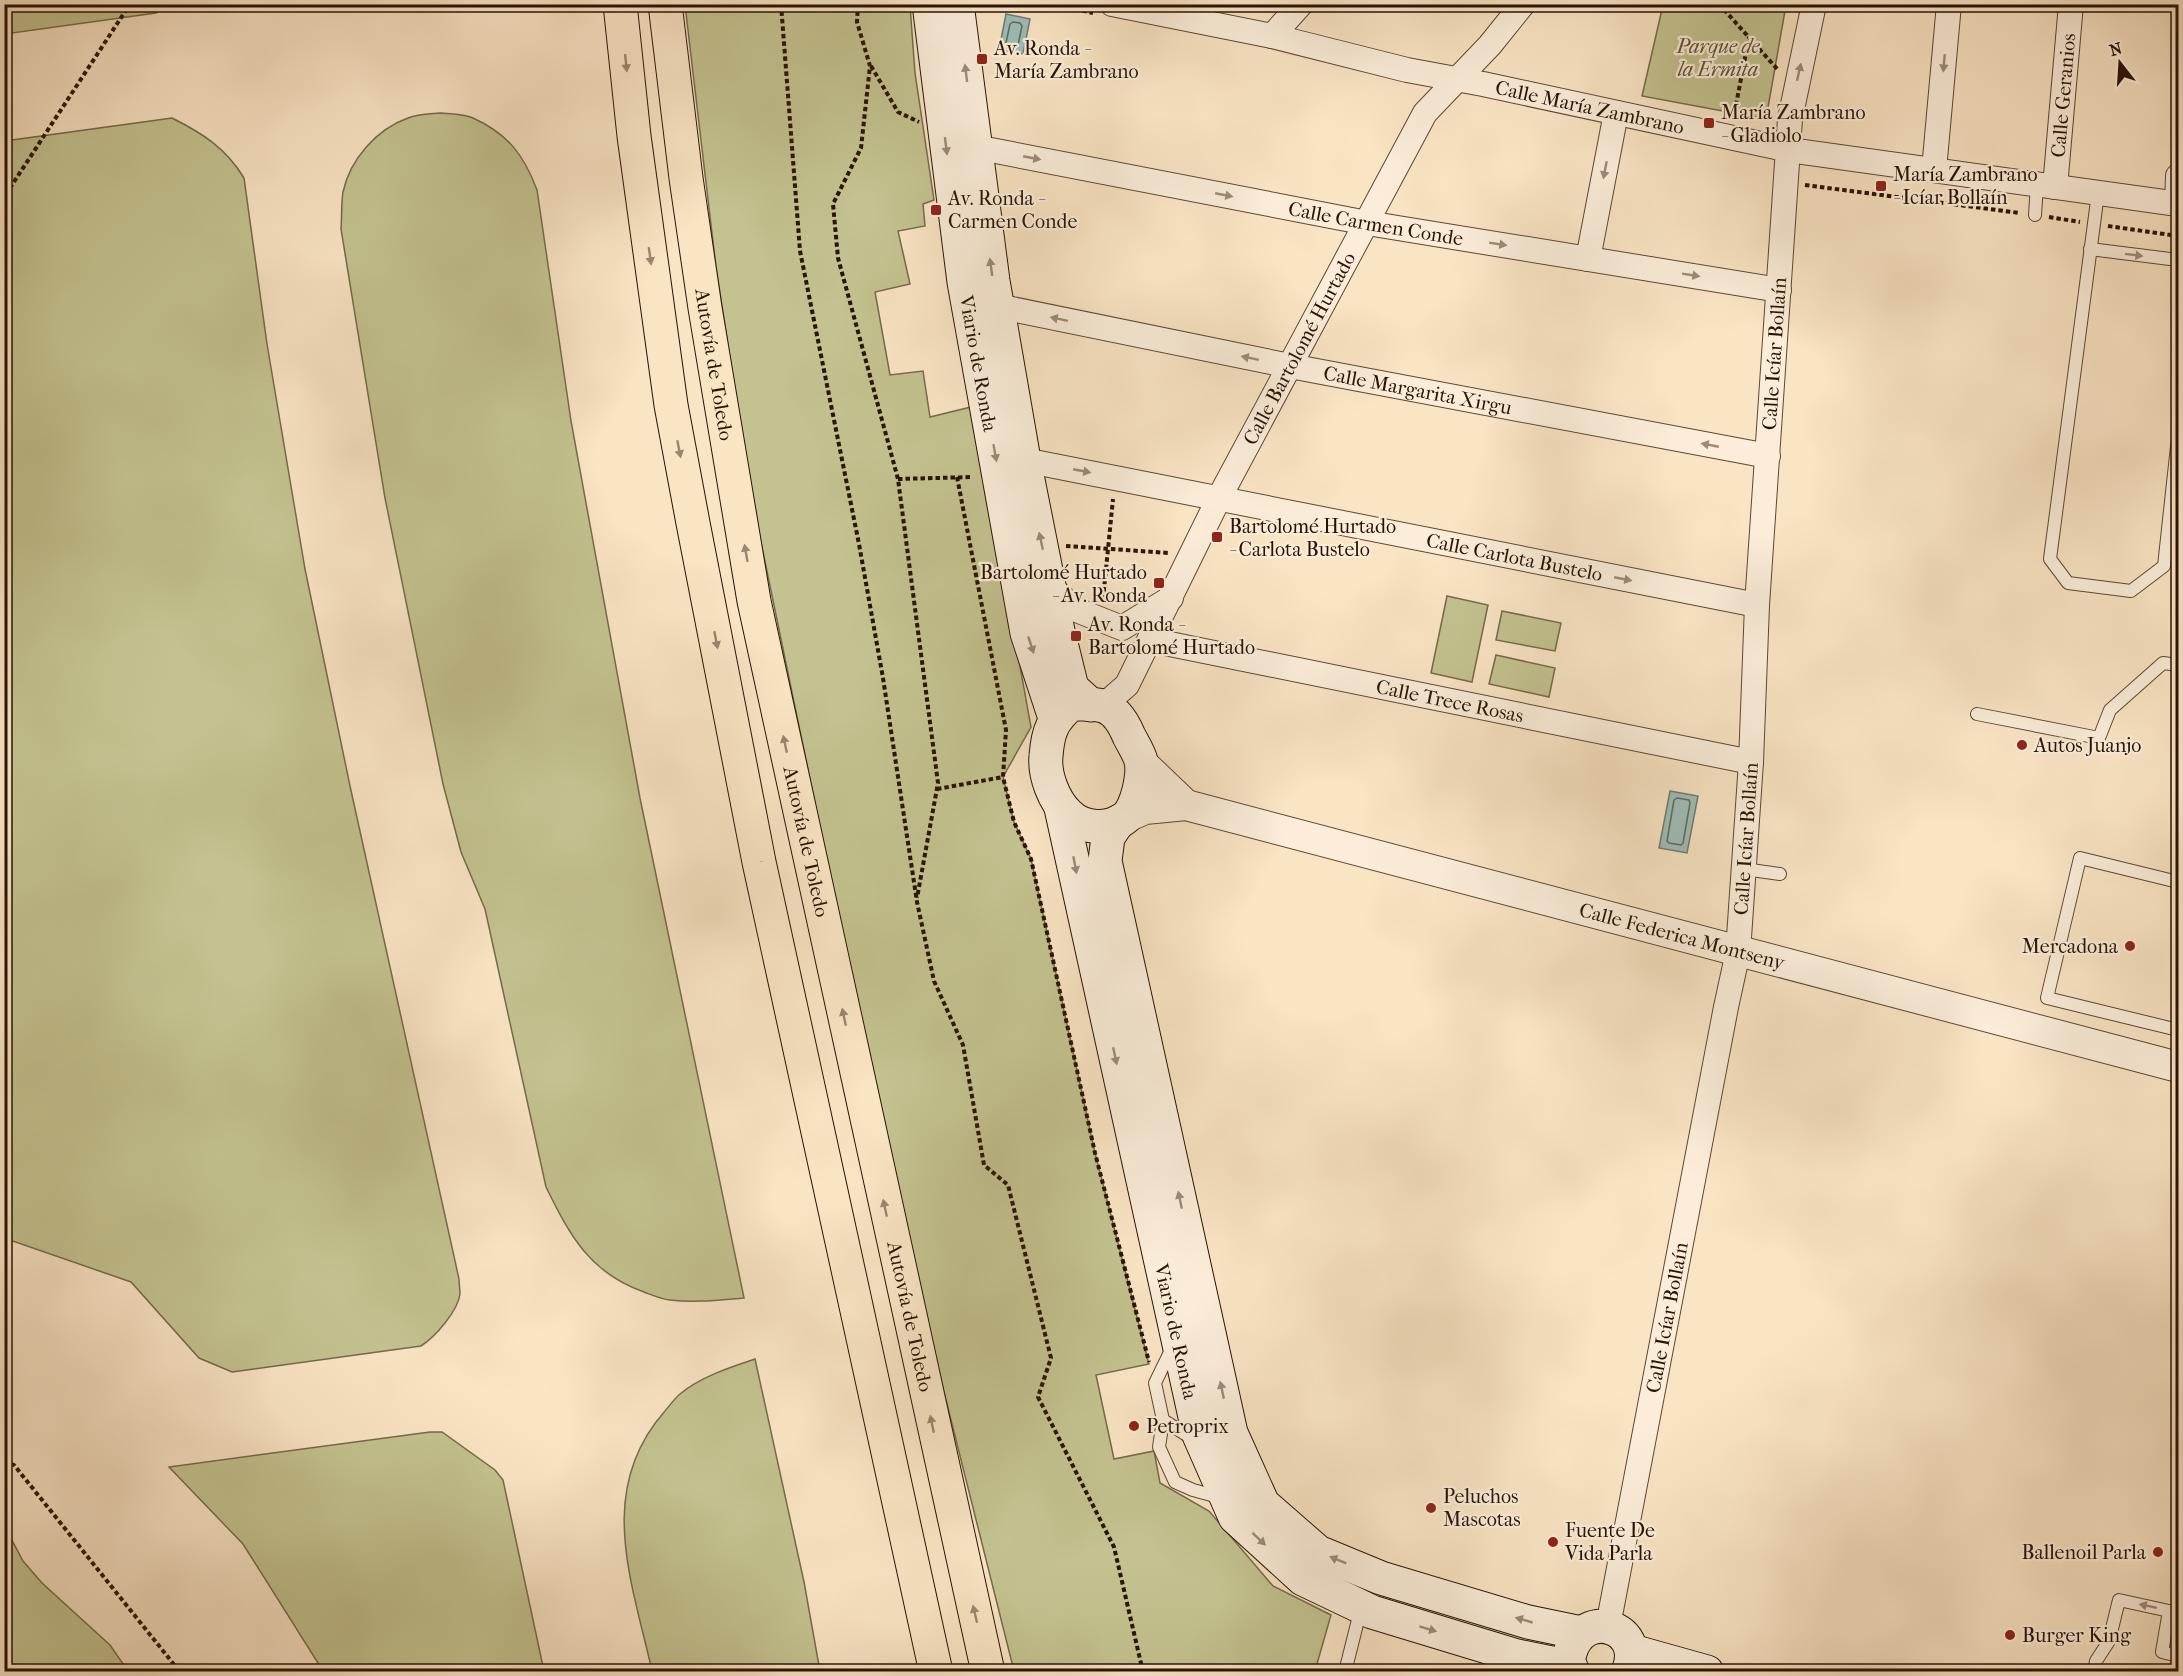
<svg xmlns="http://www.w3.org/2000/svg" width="2183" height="1676" viewBox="0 0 2183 1676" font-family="'IM FELL French Canon',serif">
<rect width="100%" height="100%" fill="#f9e4c4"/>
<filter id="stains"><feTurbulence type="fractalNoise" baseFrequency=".00333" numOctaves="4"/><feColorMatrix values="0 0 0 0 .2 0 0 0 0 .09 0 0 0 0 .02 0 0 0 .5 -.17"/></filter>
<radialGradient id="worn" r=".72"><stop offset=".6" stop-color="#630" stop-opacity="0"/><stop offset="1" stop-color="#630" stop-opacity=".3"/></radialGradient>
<!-- green -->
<g fill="#c3c290" stroke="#756a4a" stroke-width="1.5">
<path d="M4,5l1,-1 163,1 -12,8 -151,21z"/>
<path d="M685,5h225l5,68 19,127 -11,4 2,22 -27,5 12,53 -35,8 15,83 33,-4 7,46 41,-10 21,105 39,215 -28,50 11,45 17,37 64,294 54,211 -53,11 18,84 40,-8 6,32 49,28 64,75 58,29 -16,56h-301l-71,-283 -83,-367 -109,-527 -35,-227z"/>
<path d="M1663,5h123l-20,114 -124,-23z"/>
<path d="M440,113c10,1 24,1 33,5 35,16 51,37 64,72l34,231 69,377 104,500c-25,2 -49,5 -74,2 -9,-1 -18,-5 -26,-8 -54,-19 -74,-56 -98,-105l-61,-278 -24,-57 -18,-68 -58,-286 -44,-269c1,-12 0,-25 2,-37 7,-33 34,-63 65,-74 10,-4 22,-4 32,-5z"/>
<path d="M172,118c30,15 54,30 72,60l23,166 38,225 45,217 109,493c0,5 1,10 1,15 -2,17 -25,43 -39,52l-189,26 -33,-14 -68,-76 -127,-44 1,-1097z"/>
<path d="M1447,596l41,9 -16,77 -41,-9z"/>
<path d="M1502,611l59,12 -6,28 -59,-11z"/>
<path d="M1496,655l59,13 -6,29 -60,-13z"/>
<path d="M755,1359l49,223 16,89h-168c-20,-90 -57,-181 13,-260 5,-6 10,-13 15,-17 20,-17 51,-27 75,-35z"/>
<path d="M430,1432h12l53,38 8,10 41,191h-221l-80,-127 -74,-77z"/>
<path d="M4,1525l19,36 19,22 68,62 18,26h-123z"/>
</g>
<!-- water -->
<g fill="#9ebeb9" stroke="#6e7a71" stroke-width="1.5">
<path d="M1006,14l24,5 -7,35 -24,-4z"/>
<path d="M1670,791l28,5 -11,57 -28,-5z"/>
</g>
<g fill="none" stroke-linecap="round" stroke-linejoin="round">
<!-- shore -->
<g stroke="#62685e" stroke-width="1.5">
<path d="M1013,22l7,1 2,3 -4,19 -2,2 -8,-2 -2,-2 4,-19z"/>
<path d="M1677,798l12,2 1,3 -7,40 -2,2 -12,-2 -2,-2 7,-41z"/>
</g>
<!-- service casing -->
<g stroke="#5c4734" stroke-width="14">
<g id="service">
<path d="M2098,193l-48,366 18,24 63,8 33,-25 14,-129"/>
<path d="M2035,215l2,-31"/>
<path d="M2090,249l88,11"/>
<path d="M1977,714l122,24 11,-28 53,-47 15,2"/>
<path d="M1744,869l36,5"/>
<path d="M2178,882l-98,-24 -33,140 131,32"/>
<path d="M1173,1346l-18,37 8,37 30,19"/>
<path d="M1163,1420l-4,27 16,35 18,8 29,8"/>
<path d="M1345,1672l16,-64"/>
<path d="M2094,1672l2,-11 13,-20 10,-41 50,11 -7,41 16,4"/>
</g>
</g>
<!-- minor casing -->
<g stroke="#5c4734" stroke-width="26">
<g id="minor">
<path id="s1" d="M1112,4l160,32 135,34 76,14 306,66 389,54"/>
<path d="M1272,36l29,-32"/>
<path id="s2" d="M975,147l392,76 412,67"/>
<path d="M1934,170l15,-166"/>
<path id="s3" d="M2055,187l16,-183"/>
<path d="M2177,204l1,-28"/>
<path d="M1588,259l28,-146"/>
<path id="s4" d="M997,306l293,60 478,90"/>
<path id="s5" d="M1024,460l733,145"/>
<path d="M1050,586l24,23 48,19 49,-30"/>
<path id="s6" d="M1150,640l601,122"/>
<path id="s7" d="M1103,706l24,-21 92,-187 206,-385 65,-68 33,-41"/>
<path id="s8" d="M1608,1626l118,-619 12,-55 13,-190 6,-157 33,-486 24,-115"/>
</g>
</g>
<!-- tertiary casing -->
<g stroke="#5c4734" stroke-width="32">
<g id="tertiary">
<path d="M1141,762l45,43"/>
<path id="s9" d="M1127,817l18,-8 41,-4 992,262"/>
</g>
</g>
<!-- secondary casing -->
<g stroke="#271304" stroke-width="35">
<g id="secondary">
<path id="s10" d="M929,4l35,278 63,351 28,85"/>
<path d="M957,4l36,277 31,179 34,171 14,57 19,17"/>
<path d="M1071,704c9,0 22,-1 32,2 13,4 21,18 26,30 4,8 10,17 12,25 3,14 -4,47 -15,56 -16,14 -44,12 -58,-3 -14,-13 -24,-39 -22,-58 2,-25 6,-35 25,-52z"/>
<path id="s11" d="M1061,808l138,627 36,82 68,62 69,33 145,44 54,11"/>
<path d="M1118,822l-10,15 -3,24 126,572 32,71 55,48 63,26 147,44 53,11"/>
<path d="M1632,1651l75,21"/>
<path d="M1570,1653c13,-47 77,-26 58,19"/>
</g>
</g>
<!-- motorway casing -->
<g stroke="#271304" stroke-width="35">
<g id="motorway">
<path d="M620,4l14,132 37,269 22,118 66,339 177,810"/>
<path id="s12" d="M665,4l21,174 19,130 49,293 234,1071"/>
</g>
</g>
<!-- path -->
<g stroke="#271304" stroke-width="4" stroke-dasharray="4.5 3" stroke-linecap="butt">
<path d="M781,4l19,247 59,293 24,134 34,224 17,79 29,64 21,120 24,20 43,173 -13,39 76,150 29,125"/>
<path d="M858,4l-1,18 13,44 -9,82 -28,56 5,54 60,221 40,304 -21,115"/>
<path d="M1053,4l40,9"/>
<path d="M1719,4l60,67"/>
<path d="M871,66l27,46 21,10"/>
<path d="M1736,105l13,-68"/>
<path d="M1805,185l215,28"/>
<path d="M4,193l6,-5 120,-184"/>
<path d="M2049,217l31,5"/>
<path d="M2108,226l70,10"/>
<path d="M957,477l49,253 -3,47 11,45 17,37 64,294 54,209"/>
<path d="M898,479l75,-2"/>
<path d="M1066,546l103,7"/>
<path d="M1103,599l10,-100"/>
<path d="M937,789l66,-12"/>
<path d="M4,1461l10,4 166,207"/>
</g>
<!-- service -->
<use href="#service" stroke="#fbedd9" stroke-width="12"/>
<!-- minor -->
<use href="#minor" stroke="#fbedd9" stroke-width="24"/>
<!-- tertiary -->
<use href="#tertiary" stroke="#fbedd9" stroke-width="30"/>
<!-- secondary -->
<use href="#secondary" stroke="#fbedd9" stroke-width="33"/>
<!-- motorway -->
<use href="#motorway" stroke="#f9e4c4" stroke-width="33"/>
</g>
<!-- one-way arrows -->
<defs><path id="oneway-solid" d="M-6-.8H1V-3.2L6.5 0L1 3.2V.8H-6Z" transform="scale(1.5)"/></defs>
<g fill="#9a866e">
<use href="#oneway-solid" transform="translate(626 63) rotate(84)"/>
<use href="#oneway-solid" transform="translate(650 256) rotate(82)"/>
<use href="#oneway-solid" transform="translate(679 449) rotate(79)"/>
<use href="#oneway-solid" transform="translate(746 553) rotate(-100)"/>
<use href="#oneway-solid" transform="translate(716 640) rotate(79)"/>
<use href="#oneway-solid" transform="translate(785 744) rotate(-102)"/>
<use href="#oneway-solid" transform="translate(844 1017) rotate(-102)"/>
<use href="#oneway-solid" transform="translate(885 1208) rotate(-102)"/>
<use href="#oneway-solid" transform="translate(932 1424) rotate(-102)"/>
<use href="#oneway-solid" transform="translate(975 1614) rotate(-103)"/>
</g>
<g fill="#9c8b79">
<use href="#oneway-solid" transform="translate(1944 63) rotate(95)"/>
<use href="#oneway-solid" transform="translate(1799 72) rotate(-77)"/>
<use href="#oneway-solid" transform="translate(966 73) rotate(-97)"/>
<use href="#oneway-solid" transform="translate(946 146) rotate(83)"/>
<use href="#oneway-solid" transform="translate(1032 158) rotate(11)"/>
<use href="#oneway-solid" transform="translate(1605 170) rotate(101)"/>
<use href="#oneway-solid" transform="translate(1224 195) rotate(11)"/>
<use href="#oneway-solid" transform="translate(1498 244) rotate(9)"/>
<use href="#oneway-solid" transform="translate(2134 255) rotate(7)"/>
<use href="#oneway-solid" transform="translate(991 267) rotate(-98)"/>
<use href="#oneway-solid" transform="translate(1691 275) rotate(9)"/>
<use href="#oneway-solid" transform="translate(1059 319) rotate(-168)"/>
<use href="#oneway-solid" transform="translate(1250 358) rotate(-168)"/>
<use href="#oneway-solid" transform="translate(1710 445) rotate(-169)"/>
<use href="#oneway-solid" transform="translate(995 453) rotate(80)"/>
<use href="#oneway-solid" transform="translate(1082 471) rotate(11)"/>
<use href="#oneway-solid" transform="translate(1041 541) rotate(-102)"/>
<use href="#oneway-solid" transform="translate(1623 579) rotate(11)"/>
<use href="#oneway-solid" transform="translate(1031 645) rotate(72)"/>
<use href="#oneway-solid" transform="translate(1075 865) rotate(79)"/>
<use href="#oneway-solid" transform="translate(1115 1056) rotate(78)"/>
<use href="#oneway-solid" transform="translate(1180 1200) rotate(-102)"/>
<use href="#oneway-solid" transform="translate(1222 1390) rotate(-102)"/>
<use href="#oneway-solid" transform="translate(1259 1539) rotate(43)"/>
<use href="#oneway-solid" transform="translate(1338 1560) rotate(-158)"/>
<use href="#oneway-solid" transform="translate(2148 1606) rotate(-168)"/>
<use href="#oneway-solid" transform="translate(1524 1620) rotate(-164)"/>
<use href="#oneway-solid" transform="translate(1428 1629) rotate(17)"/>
</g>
<!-- markers -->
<g fill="#8f2418" stroke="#fbedd9" stroke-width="2">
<rect x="976" y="53" width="12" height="12" rx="3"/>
<rect x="1703" y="117" width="12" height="12" rx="3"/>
<rect x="1875" y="180" width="12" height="12" rx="3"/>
<rect x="930" y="204" width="12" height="12" rx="3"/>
<rect x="1211" y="531" width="12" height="12" rx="3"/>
<rect x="1153" y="577" width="12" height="12" rx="3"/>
<rect x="1070" y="630" width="12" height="12" rx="3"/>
<circle cx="2022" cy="745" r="6"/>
<circle cx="2130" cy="946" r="6"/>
<circle cx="1134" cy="1426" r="6"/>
<circle cx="1431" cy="1508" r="6"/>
<circle cx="1553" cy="1542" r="6"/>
<circle cx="2158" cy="1552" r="6"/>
<circle cx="2010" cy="1635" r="6"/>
</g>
<g text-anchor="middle" stroke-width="4.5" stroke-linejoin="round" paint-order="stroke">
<!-- park labels -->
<g font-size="20" font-style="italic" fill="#5e5035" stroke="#fbedd9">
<text x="1718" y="53">Parque de<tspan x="1718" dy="23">la Ermita</tspan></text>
</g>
<!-- poi labels -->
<g font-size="20" fill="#271304" stroke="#fbedd9" text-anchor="start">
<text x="994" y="55">Av. Ronda -<tspan x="994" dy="23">María Zambrano</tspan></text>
<text x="1721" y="119">María Zambrano<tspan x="1721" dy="23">- Gladiolo</tspan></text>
<text x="1893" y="181">María Zambrano<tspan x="1893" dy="23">- Icíar Bollaín</tspan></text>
<text x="948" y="205">Av. Ronda -<tspan x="948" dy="23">Carmen Conde</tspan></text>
<text x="1229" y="533">Bartolomé Hurtado<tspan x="1229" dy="23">- Carlota Bustelo</tspan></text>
<text x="1147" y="579" text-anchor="end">Bartolomé Hurtado<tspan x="1147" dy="23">- Av. Ronda</tspan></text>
<text x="1088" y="631">Av. Ronda -<tspan x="1088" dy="23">Bartolomé Hurtado</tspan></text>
<text x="2034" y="752">Autos Juanjo</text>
<text x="2118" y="953" text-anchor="end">Mercadona</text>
<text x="1146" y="1433">Petroprix</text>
<text x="1443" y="1503">Peluchos<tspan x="1443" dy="23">Mascotas</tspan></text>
<text x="1565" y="1537">Fuente De<tspan x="1565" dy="23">Vida Parla</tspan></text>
<text x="2146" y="1559" text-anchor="end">Ballenoil Parla</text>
<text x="2022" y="1642">Burger King</text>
</g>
<!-- street labels -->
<g font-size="20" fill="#271304" stroke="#fbedd9">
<text dy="7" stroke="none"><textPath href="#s3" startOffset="92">Calle Geranios</textPath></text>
<text dy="7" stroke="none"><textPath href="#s1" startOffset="489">Calle María Zambrano</textPath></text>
<text dy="7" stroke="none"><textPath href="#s2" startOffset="408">Calle Carmen Conde</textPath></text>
<text dy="7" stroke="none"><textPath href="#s7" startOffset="410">Calle Bartolomé Hurtado</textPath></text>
<text dy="7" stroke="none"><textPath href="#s8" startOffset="1286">Calle Icíar Bollaín</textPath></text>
<text dy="7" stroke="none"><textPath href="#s10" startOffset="363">Viario de Ronda</textPath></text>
<text dy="7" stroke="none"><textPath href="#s12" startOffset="364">Autovía de Toledo</textPath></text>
<text dy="7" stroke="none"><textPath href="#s4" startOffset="429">Calle Margarita Xirgu</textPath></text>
<text dy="7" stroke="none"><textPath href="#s5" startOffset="500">Calle Carlota Bustelo</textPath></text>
<text dy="7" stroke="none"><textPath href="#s6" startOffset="306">Calle Trece Rosas</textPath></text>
<text dy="7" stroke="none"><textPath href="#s8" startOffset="800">Calle Icíar Bollaín</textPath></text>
<text dy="7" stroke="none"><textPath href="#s12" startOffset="850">Autovía de Toledo</textPath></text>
<text dy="7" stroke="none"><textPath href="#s9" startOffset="574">Calle Federica Montseny</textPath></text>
<text dy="7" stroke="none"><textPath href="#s12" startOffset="1336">Autovía de Toledo</textPath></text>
<text dy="7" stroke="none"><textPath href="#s8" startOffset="314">Calle Icíar Bollaín</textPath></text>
<text dy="7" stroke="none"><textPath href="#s11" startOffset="536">Viario de Ronda</textPath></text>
</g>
</g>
<!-- margin -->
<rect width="2183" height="1676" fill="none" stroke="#f9e4c4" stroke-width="24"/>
<rect x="6" y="6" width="2171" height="1664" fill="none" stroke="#271304" stroke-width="3"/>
<rect x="12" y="12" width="2159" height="1652" fill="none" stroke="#271304" stroke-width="1.5"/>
<!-- north arrow -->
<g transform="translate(2120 63) rotate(343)" stroke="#fbedd9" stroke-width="4.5" paint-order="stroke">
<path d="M0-4.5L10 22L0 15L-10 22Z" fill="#271304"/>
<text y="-9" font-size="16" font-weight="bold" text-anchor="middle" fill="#271304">N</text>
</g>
<rect width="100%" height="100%" filter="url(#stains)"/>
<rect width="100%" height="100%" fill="url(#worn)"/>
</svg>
